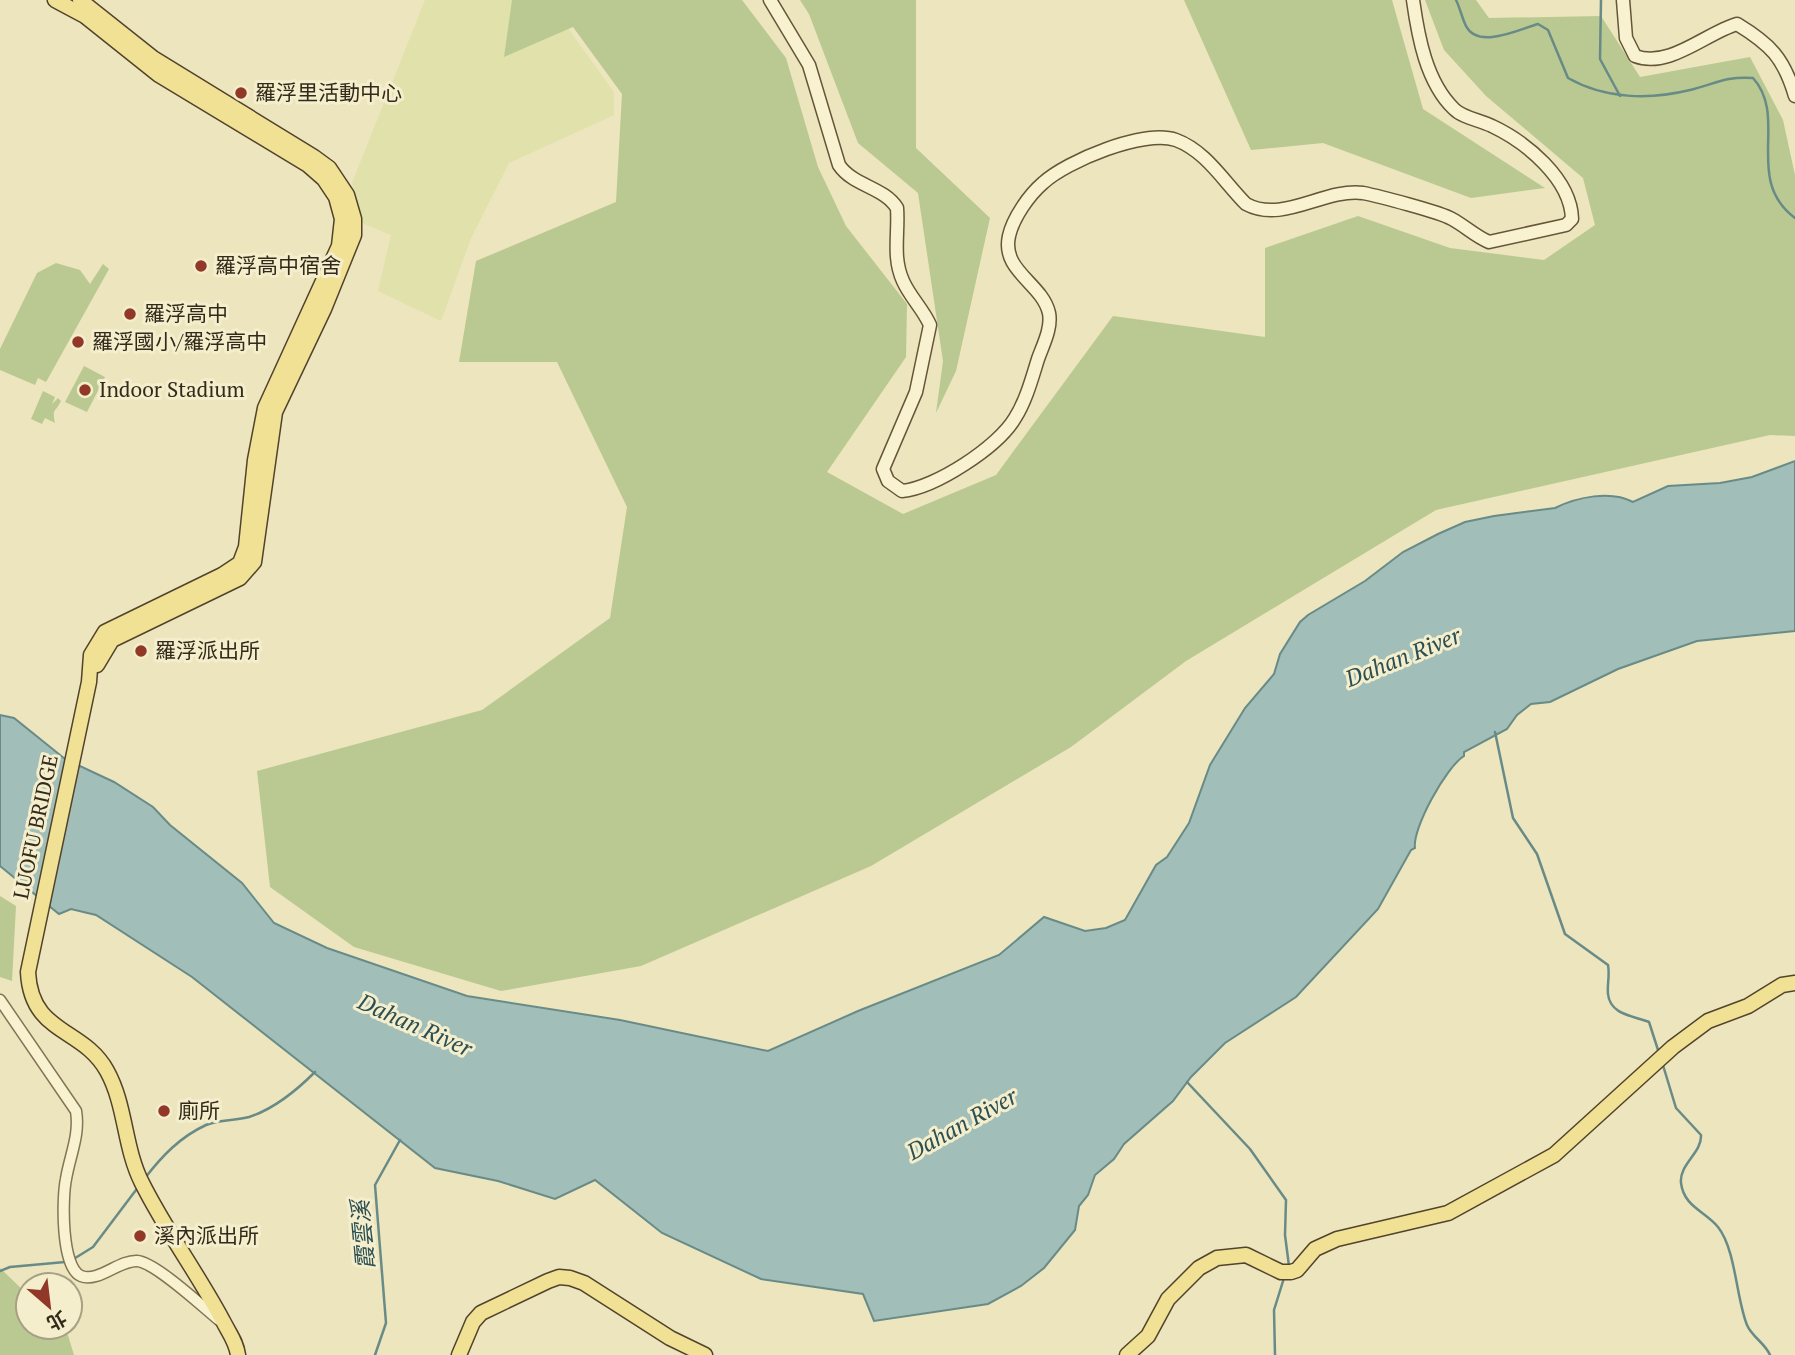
<svg xmlns="http://www.w3.org/2000/svg" width="1795" height="1355" viewBox="0 0 1795 1355" font-family="'PT Serif','Noto Sans TC',serif">
<rect width="100%" height="100%" fill="#ece5bd"/>
<!-- farmland -->
<path fill="#e1e1ab" d="M425,0h95l42,20 52,72v23l-105,48 -38,75 -30,83 -63,-30 13,-56 -29,-12 -10,-40z"/>
<!-- green -->
<g fill="#bac992">
<path d="M512,0h230l44,58 32,109 28,59 61,78 -1,53 -79,115 76,42 93,-39 117,-159 152,21v-89l93,-32 92,32 94,12 51,-35 -12,-47 -97,-82 -42,-46 -19,-50h51l13,18 112,-2 39,61 110,-20 33,63 12,55v261l-25,-1 -334,75 -250,151 -115,86 -200,119 -230,100 -140,25 -147,-44 -84,-60 -13,-116 225,-61 128,-92 17,-111 -70,-145h-98l17,-101 140,-59 6,-108 -49,-67 -69,30z"/>
<path d="M800,0h116v148l74,70 -34,153 -20,42 7,-52 -25,-168 -60,-50 -49,-129z"/>
<path d="M1184,0h208l31,109 122,79 -74,10 -148,-55 -72,7z"/>
<path d="M56,263l24,7 10,14 13,-20 6,5 -63,113 -8,-4 -3,7 -35,-15v-21l37,-76z"/>
<path d="M84,366l21,11 -18,35 -22,-10z"/>
<path d="M43,391l12,6 -3,7 6,-6 3,3c-6,12 -9,7 -6,22l-10,-5 -3,6 -11,-5z"/>
<path d="M0,896l16,10 -4,75 -12,-4z"/>
<path d="M0,1268l28,27v32h34l5,5 7,23h-74z"/>
</g>
<!-- water -->
<path fill="#a1beb9" stroke="#698b87" stroke-width="2" d="M1795,461v170l-98,10 -79,28 -68,33 -19,2 -14,11 -10,14 -43,23v4c-18,11 -52,73 -49,92l-4,2 -33,59 -82,88 -71,46 -34,34 -18,24 -49,43 -10,15 -19,16 -7,20 -9,11 -4,24 -31,38 -23,18 -33,18 -114,17 -11,-27 -102,-15 -99,-46 -67,-53 -40,19 -57,-18 -63,-13 -243,-191 -96,-62 -25,-6 -12,5 -59,-48v-151l14,3 51,41 49,23 39,25 17,18 72,58 32,40 53,25 140,48 153,24 148,31 90,-40 141,-56 45,-38 41,14 21,-3 19,-8 31,-55 11,-8 22,-34 21,-58 35,-57 29,-34 6,-20 20,-32 8,-7 57,-34 38,-29 35,-18 27,-12 29,-6 61,-8c22,-11 56,-18 78,-6l35,-16 52,-3 32,-6z"/>
<g fill="none" stroke-linecap="round" stroke-linejoin="round">
<!-- stream -->
<g stroke="#698b87" stroke-width="2.5">
<path d="M1456,0c4,8 6,18 10,26 12,24 54,3 72,-2l10,6 20,48c37,21 81,22 122,12 25,-6 35,-14 63,-12 36,40 -10,101 42,140"/>
<path d="M1601,0l-1,59 20,37"/>
<path d="M1495,732l18,86 24,36 28,80 43,31c2,10 -1,19 0,29 2,21 26,22 41,28l10,31"/>
<path d="M1662,1062l14,46 25,27c1,18 -22,29 -20,48 3,24 24,28 37,44 18,23 18,71 29,98 5,12 18,18 23,30"/>
<path d="M1187,1082l63,67 36,51 -1,35 4,31"/>
<path d="M145,1178c17,-22 35,-41 61,-53 14,-6 29,-4 43,-8 25,-8 48,-27 66,-45"/>
<path d="M72,1260l21,-13 46,-61"/>
<path d="M0,1271l10,-4 55,-5"/>
<path d="M375,1355l11,-32 -11,-138 25,-45"/>
<path d="M1275,1355l-1,-45 10,-32"/>
</g>
<!-- tertiary casing -->
<g stroke="#837557" stroke-width="13">
<path id="tertiary" d="M0,1000l76,111c4,24 -6,44 -10,68 -4,19 -5,89 15,97 17,7 38,-16 56,-15 18,1 66,46 82,59"/>
</g>
<!-- secondary casing -->
<g stroke="#65563a" stroke-width="15">
<g id="secondary">
<path d="M770,0l39,65 30,100c14,21 45,22 58,43 2,25 -5,49 6,73 7,16 20,28 27,44l-14,67 -33,77 5,12 14,10c33,-3 96,-44 113,-73 11,-17 17,-40 23,-59 5,-14 14,-31 11,-46 -7,-30 -48,-42 -40,-77 4,-18 20,-41 34,-53 24,-22 101,-54 133,-43 30,11 48,42 70,64 37,20 78,-16 117,-11 15,3 77,19 89,26 13,7 23,17 37,23l77,-17 6,-6c-1,-40 -46,-77 -80,-93 -12,-6 -29,-8 -38,-17 -28,-27 -36,-73 -41,-109"/>
<path d="M1623,0l3,38 9,18c34,13 71,-23 102,-32 33,20 47,34 58,72"/>
</g>
</g>
<!-- primary casing -->
<g stroke="#51432c" stroke-width="17">
<g id="primary">
<path d="M55,0l30,16 74,59 149,90 16,14 12,18 6,22 -3,27 -74,162 -10,52 -9,87 -6,16 -18,12 -117,57 -14,23 -2,27 -61,290c3,63 55,55 79,99 19,34 17,77 35,112 24,48 56,91 81,138 6,12 13,20 15,34"/>
<path d="M80,0l73,58 161,99 15,11 18,27 7,24v16l-30,74 -49,103 -21,150 -14,16 -128,62 -15,25"/>
<path d="M459,1355l14,-33 8,-9 67,-32 11,-4 11,1 14,5 86,55 35,17"/>
<path d="M1127,1355l21,-19 20,-37 31,-31 18,-10 29,-3 35,17h10l6,-2 18,-21 22,-10 111,-26 106,-58 119,-108 35,-26 40,-15 34,-21 13,-2"/>
</g>
</g>
<!-- tertiary -->
<use href="#tertiary" stroke="#f8f2d0" stroke-width="10"/>
<!-- secondary -->
<use href="#secondary" stroke="#f8f2d0" stroke-width="12"/>
<!-- primary -->
<use href="#primary" stroke="#f0e194" stroke-width="14"/>
</g>
<!-- markers -->
<g fill="#913829" stroke="#f4eecc" stroke-width="2.5">
<circle cx="241" cy="93" r="7"/>
<circle cx="201" cy="266" r="7"/>
<circle cx="130" cy="314" r="7"/>
<circle cx="78" cy="342" r="7"/>
<circle cx="85" cy="390" r="7"/>
<circle cx="141" cy="651" r="7"/>
<circle cx="164" cy="1111" r="7"/>
<circle cx="140" cy="1236" r="7"/>
</g>
<g text-anchor="middle" stroke-width="6" stroke-linejoin="round" paint-order="stroke">
<!-- poi labels -->
<g font-size="21" fill="#332a1b" stroke="#f4eecc" text-anchor="start">
<text x="255" y="100">羅浮里活動中心</text>
<text x="215" y="273">羅浮高中宿舍</text>
<text x="144" y="321">羅浮高中</text>
<text x="92" y="349">羅浮國小/羅浮高中</text>
<text x="99" y="397">Indoor Stadium</text>
<text x="155" y="658">羅浮派出所</text>
<text x="178" y="1118">廁所</text>
<text x="154" y="1243">溪內派出所</text>
</g>
<!-- street labels -->
<g font-size="21" fill="#332a1b" stroke="#f4eecc">
<text transform="translate(36 827) rotate(-78)" y="7">LUOFU BRIDGE</text>
</g>
<!-- water labels -->
<g font-size="23" font-style="italic" fill="#2b4f53" stroke="#f4eecc">
<text transform="translate(1403 657) rotate(-22)" y="8">Dahan River</text>
<text transform="translate(415 1025) rotate(24)" y="8">Dahan River</text>
<text transform="translate(962 1124) rotate(-29)" y="8">Dahan River</text>
<text transform="translate(363 1235) rotate(-95)" y="8">霞雲溪</text>
</g>
</g>
<!-- north arrow -->
<g transform="translate(49 1306) rotate(152)"><circle r="33" fill="#f4eecc" stroke="#a7a085" stroke-width="2"/>
<path d="M0-5L12 26L0 18L-12 26Z" fill="#913829"/>
<text y="-10" font-size="19" font-weight="bold" text-anchor="middle" fill="#332a1b">北</text>
</g>
</svg>
